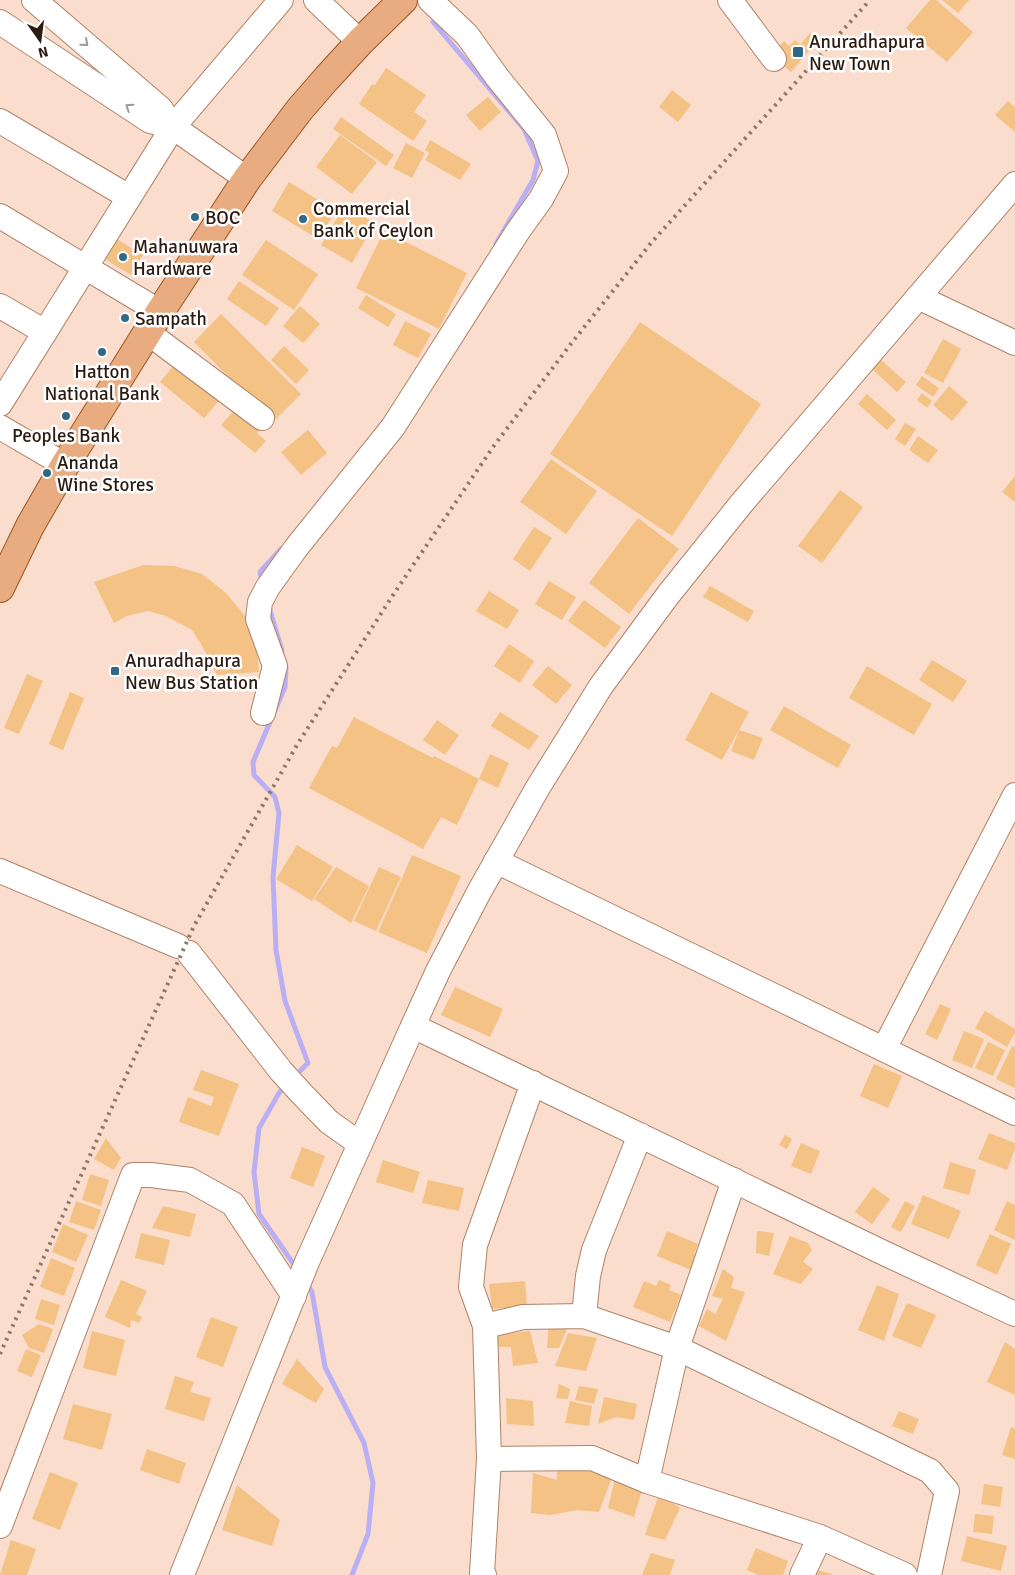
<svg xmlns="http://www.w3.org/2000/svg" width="1015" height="1575" viewBox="0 0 1015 1575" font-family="Signika,sans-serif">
<rect width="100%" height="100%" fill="#faddcc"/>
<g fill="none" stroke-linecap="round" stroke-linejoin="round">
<!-- stream -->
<g stroke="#bbaff3" stroke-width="5">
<path d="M433,22l91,107 14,32 -5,19 -37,64"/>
<path d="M262,582l-2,-10 21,-23"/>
<path d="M269,607l13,44"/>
<path d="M286,667l-1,20 -32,75 1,13 21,22 4,16 -6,64 3,73 9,51 23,62 -14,14"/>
<path d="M286,1085l-7,8 -20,35 -5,44 5,42 38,55"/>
<path d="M307,1284l5,8 13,75 39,76 9,40 -5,51 -16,41"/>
</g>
</g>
<!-- building -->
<g fill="#f3c284">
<path d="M930,0h6l37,32 -26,30 -41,-34z"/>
<path d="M942,0h27l-11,13z"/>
<path d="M810,33l8,7 -27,32 -20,-17 13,-14 5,5 6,-6 5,5z"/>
<path d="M386,68l40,27 -12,17 13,9 -14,20 -54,-37 13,-20 3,1z"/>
<path d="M672,90l19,15 -13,17 -19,-15z"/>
<path d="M488,97l13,15 -21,19 -14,-16z"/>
<path d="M1008,101l7,6v25l-20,-17z"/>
<path d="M341,117l53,38 -8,11 -53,-37z"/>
<path d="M340,135l37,27 -25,32 -36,-27z"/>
<path d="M430,140l41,24 -11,16 -35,-20 4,-7 -4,-3z"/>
<path d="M406,143l19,10 -13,25 -19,-10z"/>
<path d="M289,182l47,29 -18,28 -46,-28z"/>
<path d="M344,206l31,17 -23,40 -31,-18z"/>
<path d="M384,231l83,42 -28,56 -83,-41z"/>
<path d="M115,238l28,17 -12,20 -28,-17z"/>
<path d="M266,240l52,34 -24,36 -52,-35z"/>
<path d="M239,281l40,27 -13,18 -39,-27z"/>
<path d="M366,295l30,19 -8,13 -30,-19z"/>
<path d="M300,306l20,18 -17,19 -20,-17z"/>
<path d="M221,314l80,80 -28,28 -79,-80z"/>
<path d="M405,321l26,13 -13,24 -25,-13z"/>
<path d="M640,322l121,82 -89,132 -122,-82z"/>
<path d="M943,339l18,10 -18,34 -19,-10z"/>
<path d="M284,346l25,24 -13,14 -25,-24z"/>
<path d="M179,359l44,37 -19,22 -44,-36z"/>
<path d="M881,360l25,22 -9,10 -25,-23z"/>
<path d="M922,376l17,12 -6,9 -17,-12z"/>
<path d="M949,386l19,16 -16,19 -19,-16z"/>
<path d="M922,393l10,8 -5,7 -10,-8z"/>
<path d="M867,394l29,26 -9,10 -29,-26z"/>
<path d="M237,407l25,21 -5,5 9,8 -11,12 -34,-28z"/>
<path d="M905,423l11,6 -11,17 -10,-7z"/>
<path d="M308,430l19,23 -26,22 -20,-23z"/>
<path d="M918,436l20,14 -10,13 -19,-13z"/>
<path d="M551,459l46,32 -31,43 -46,-32z"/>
<path d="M1015,476v26l-13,-10z"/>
<path d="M840,490l23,17 -41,56 -24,-17z"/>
<path d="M638,518l41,31 -50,65 -40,-31z"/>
<path d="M534,527l18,11 -22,33 -17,-12z"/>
<path d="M143,565l31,1 28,8 24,19 20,24 11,31 2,24 -42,3 -16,-31 -9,-14 -26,-14 -18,-5 -21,5 -13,7 -20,-41z"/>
<path d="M549,581l27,16 -14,23 -27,-16z"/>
<path d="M710,586l44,25 -6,11 -45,-25z"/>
<path d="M489,591l30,19 -12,19 -31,-18z"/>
<path d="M584,600l37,27 -16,21 -37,-27z"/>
<path d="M509,644l25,17 -14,22 -26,-17z"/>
<path d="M932,660l35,21 -14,21 -34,-22z"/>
<path d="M548,666l24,19 -16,19 -24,-19z"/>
<path d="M867,666l65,38 -18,31 -65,-37z"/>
<path d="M27,674l16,7 -24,53 -15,-6z"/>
<path d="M70,692l14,6 -21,52 -14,-6z"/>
<path d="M711,692l38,20 -27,48 -37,-20z"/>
<path d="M784,706l67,39 -13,23 -68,-38z"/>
<path d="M500,712l39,24 -10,14 -38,-24z"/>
<path d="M354,717l79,41 1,-2 45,23 11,-25 19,9 -11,25 -19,-9 -22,46 -16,-8 -18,32 -114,-61 23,-42 5,2z"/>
<path d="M437,720l22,15 -14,20 -22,-15z"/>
<path d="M739,730l24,8 -9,22 -23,-9z"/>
<path d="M297,845l36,22 -21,34 -36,-22z"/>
<path d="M412,855l49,21 -34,77 -49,-21z"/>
<path d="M336,867l33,19 -18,37 -37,-24z"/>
<path d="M379,867l22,10 -25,54 -22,-10z"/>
<path d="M455,987l48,22 -13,28 -49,-22z"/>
<path d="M940,1004l11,5 -14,31 -12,-6z"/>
<path d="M985,1011l30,18v4l-8,14 -32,-19z"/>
<path d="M964,1031l20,8 -12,29 -20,-8z"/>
<path d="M988,1042l17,8 -12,26 -18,-8z"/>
<path d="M1012,1046l3,1v41l-19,-9z"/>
<path d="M874,1064l28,12 -14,32 -28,-12z"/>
<path d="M201,1070l38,14 -20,52 -40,-14 9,-25 23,9 3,-9 -21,-7z"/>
<path d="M989,1133l26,10v6l-8,21 -29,-11z"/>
<path d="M785,1135l7,4 -5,10 -8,-4z"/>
<path d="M106,1138l15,20 -7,12 -20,-11z"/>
<path d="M801,1143l19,8 -9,23 -20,-8z"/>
<path d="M302,1147l23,9 -12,31 -23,-9z"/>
<path d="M383,1160l37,12 -7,21 -37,-11z"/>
<path d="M950,1162l26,8 -7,25 -26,-7z"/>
<path d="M90,1174l19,6 -8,26 -19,-6z"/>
<path d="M428,1180l36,8 -5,23 -37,-8z"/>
<path d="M873,1187l17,12 -18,25 -17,-12z"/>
<path d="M923,1195l38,16 -12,28 -38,-15z"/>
<path d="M76,1201l25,9 -7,20 -25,-8z"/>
<path d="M905,1201l10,5 -14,26 -10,-5z"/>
<path d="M1007,1201l8,4v35l-21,-10z"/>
<path d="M163,1206l33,8 -6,23 -38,-9z"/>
<path d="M63,1224l25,11 -12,27 -24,-10z"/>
<path d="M667,1231l31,13 -4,10 3,1 -6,15 -34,-14z"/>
<path d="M757,1231l17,2 -5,23 -13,-3z"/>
<path d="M141,1233l29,7 -6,25 -29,-7z"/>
<path d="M990,1234l21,10 -14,31 -21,-10z"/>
<path d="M790,1236l18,7 4,7 -9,12 10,7 -12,15 -28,-10z"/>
<path d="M51,1258l24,10 -11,28 -24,-9z"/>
<path d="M723,1269l11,8 -3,11 14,4 -19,49 -27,-15 8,-17 8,5 8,-15 -11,-3z"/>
<path d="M121,1280l26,11 -11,23 6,3 -3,6 -8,-3 -1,8 -25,-11z"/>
<path d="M659,1280l12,5 -2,5 12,5 -11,27 -37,-15 11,-26 12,5z"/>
<path d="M525,1281l2,25 -35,3 -3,-25z"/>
<path d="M877,1285l22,9 -15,47 -26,-11z"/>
<path d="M41,1299l19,6 -6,20 -19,-6z"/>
<path d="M907,1303l29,12 -15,33 -29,-12z"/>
<path d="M211,1317l27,10 -15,40 -27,-10z"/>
<path d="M549,1322l18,7 -8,19h-12z"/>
<path d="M39,1324l14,5 -9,24 -15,-5 -7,-13z"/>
<path d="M92,1331l33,9 -9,36 -33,-8z"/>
<path d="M530,1331l8,32 -25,3 -2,-19h-13l-5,-12z"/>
<path d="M568,1333l29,5 -11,33 -31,-5z"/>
<path d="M1005,1342l10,7v46l-28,-13z"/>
<path d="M26,1349l15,6 -9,22 -15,-6z"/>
<path d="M297,1359l27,30 -8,14 -34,-19z"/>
<path d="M175,1376l19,6 -4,10 21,6 -7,23 -39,-12z"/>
<path d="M559,1384l11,5 -2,10 -12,-1z"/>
<path d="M579,1386l19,3 -4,15 -19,-4z"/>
<path d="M604,1397l33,7 -3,16 -18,-3 -18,7z"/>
<path d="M506,1398l27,3 1,25 -27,-2z"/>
<path d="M570,1401l22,5 -3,20 -24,-3z"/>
<path d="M73,1404l39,10 -10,36 -39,-11z"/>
<path d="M899,1411l20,8 -6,15 -21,-8z"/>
<path d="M1011,1427l4,2v30l-13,-4z"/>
<path d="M147,1449l39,14 -7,21 -39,-14z"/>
<path d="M557,1462l55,15 -13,35 -22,-2 -27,5 -19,-2 2,-40 24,7z"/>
<path d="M50,1472l28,11 -18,47 -28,-11z"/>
<path d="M616,1474l27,13 -9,30 -26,-9z"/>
<path d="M984,1484l19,3 -3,20 -19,-3z"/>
<path d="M237,1485l43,35 -8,26 -50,-16z"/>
<path d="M659,1494l21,14 -15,32 -20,-5z"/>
<path d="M975,1514l19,2 -2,18 -19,-2z"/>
<path d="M967,1536l40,10 -6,25 -40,-10z"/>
<path d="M11,1540l25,9 -9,26h-27z"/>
<path d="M756,1548l32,13 -5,14h-25l-11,-5z"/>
<path d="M651,1553l24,7 -5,15h-28z"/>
<path d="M816,1570l16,4v1h-18z"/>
</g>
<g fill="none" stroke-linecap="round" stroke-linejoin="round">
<!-- minor casing -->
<g stroke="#af8369" stroke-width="26">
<g id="minor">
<path d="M34,0l126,108 13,19 74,52"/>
<path d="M316,0l44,42"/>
<path d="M730,0l44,59"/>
<path d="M0,22l150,99 23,6"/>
<path d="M0,121l129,76"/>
<path d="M0,216l160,96"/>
<path d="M918,297l97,46"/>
<path d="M0,306l45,26"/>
<path d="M147,332l115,86"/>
<path d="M0,404l173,-277 108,-127"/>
<path d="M0,427l65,38"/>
<path d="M263,713l12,-47 -17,-47 2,-17 8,-15 28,-39 97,-121 125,-196 23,-32 15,-28 -12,-36 -47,-58 -30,-42 -37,-35"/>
<path d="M496,861l519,252"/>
<path d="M0,871l178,75"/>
<path d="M189,953l92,118 20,22 28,29 31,22"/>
<path d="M413,1026l473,228 129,60"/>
<path d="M884,1049l131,-254"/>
<path d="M584,1316l4,-40 6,-26 46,-115"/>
<path d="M485,1326l38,-9 61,-1 93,32 253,123 17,20 -18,84"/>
<path d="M489,1459l103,-1 55,23 173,56 85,38"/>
<path d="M647,1481l30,-133 57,-168"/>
<path d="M0,1526l133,-351h18l39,5 43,24 61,92"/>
<path d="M182,1575l125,-313 106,-236 25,-55 41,-79 58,-103 64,-103 67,-91 73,-91 274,-320"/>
<path d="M484,1575l-2,-2 7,-114 -4,-133 -14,-39 4,-42 58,-162"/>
<path d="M802,1575l18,-38"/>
</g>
</g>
<!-- major casing -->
<g stroke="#9c5522" stroke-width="30">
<path id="major" d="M0,588l30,-62 35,-61 95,-153 87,-133 53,-70 27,-31 33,-36 43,-42"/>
</g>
<!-- minor -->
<use href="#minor" stroke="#fff" stroke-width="24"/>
<!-- major -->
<use href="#major" stroke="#e8ac80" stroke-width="28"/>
<!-- rail -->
<path stroke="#8e7769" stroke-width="4" stroke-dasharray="2.5 5" stroke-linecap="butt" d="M0,1354l194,-428 103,-181 96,-150 100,-148 77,-102 81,-102 219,-243"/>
</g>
<!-- one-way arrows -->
<defs><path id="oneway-chevron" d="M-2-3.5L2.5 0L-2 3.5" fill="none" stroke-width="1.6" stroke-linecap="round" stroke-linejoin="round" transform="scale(1.25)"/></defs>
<g stroke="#a09893">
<use href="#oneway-chevron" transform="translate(85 43) rotate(41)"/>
<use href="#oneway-chevron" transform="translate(129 107) rotate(-147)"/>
</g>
<!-- markers -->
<g fill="#316883" stroke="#fff" stroke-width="2">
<rect x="792" y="46" width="12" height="12" rx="2.5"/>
<circle cx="195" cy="217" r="5"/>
<circle cx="303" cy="219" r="5"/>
<circle cx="123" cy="257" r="5"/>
<circle cx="125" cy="318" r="5"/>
<circle cx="102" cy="352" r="5"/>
<circle cx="66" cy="416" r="5"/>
<circle cx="47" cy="473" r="5"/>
<rect x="110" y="666" width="10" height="10" rx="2.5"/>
</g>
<g text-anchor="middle" stroke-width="5" stroke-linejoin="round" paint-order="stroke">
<!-- poi labels -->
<g font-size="19" fill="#2c1b10" stroke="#fff" text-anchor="start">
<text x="809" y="48">Anuradhapura<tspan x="809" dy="22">New Town</tspan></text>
<text x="313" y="215">Commercial<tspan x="313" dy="22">Bank of Ceylon</tspan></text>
<text x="205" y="224">BOC</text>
<text x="133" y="253">Mahanuwara<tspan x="133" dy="22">Hardware</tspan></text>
<text x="135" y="325">Sampath</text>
<text x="102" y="378" text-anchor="middle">Hatton<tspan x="102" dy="22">National Bank</tspan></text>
<text x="66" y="442" text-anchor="middle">Peoples Bank</text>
<text x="57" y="469">Ananda<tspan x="57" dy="22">Wine Stores</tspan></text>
<text x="125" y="667">Anuradhapura<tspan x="125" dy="22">New Bus Station</tspan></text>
</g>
</g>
<!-- north arrow -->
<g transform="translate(40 40) rotate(166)" stroke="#ffffff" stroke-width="4" paint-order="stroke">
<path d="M0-4L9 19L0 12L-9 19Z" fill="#2c1b10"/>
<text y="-8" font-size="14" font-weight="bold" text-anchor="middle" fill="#2c1b10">N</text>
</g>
</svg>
